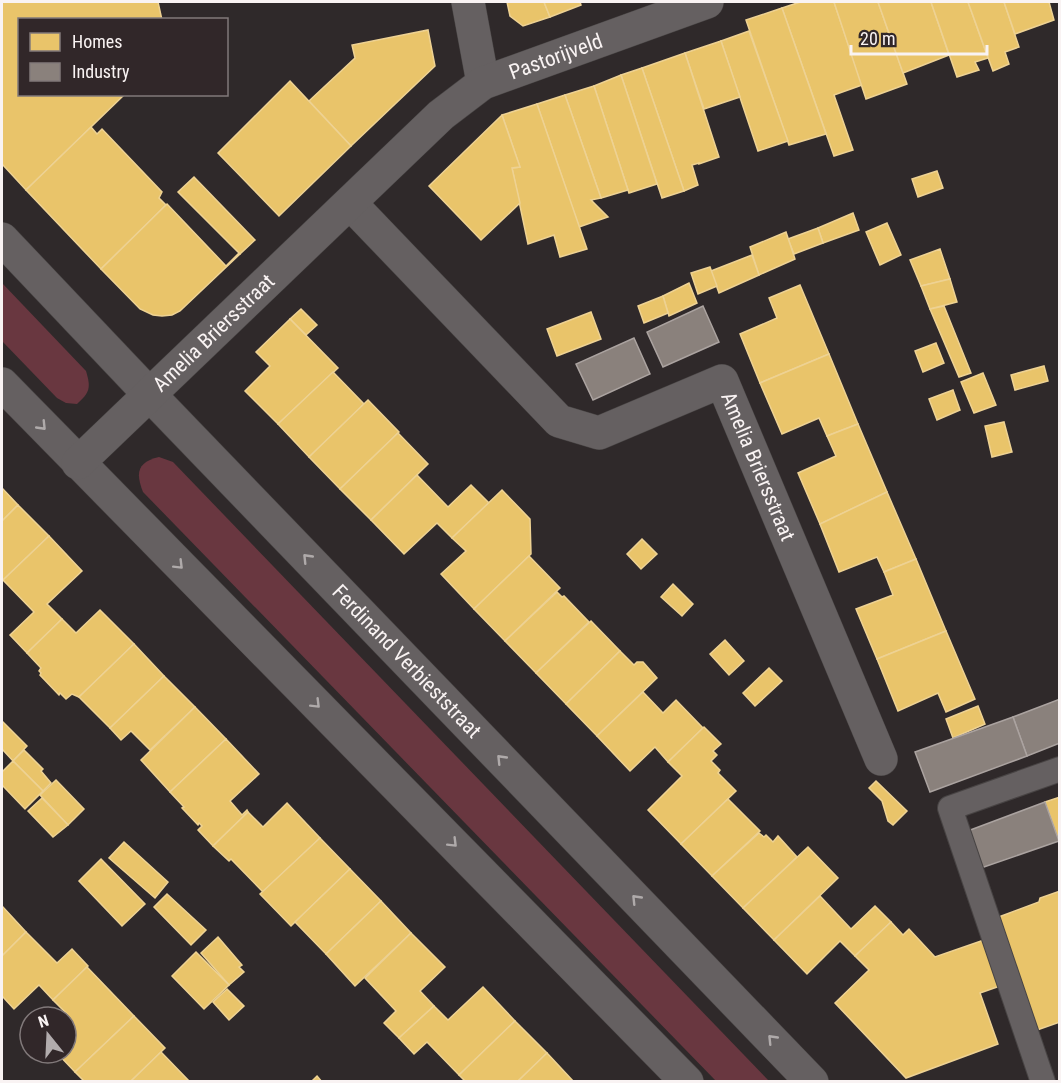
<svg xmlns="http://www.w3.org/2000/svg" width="1061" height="1083" viewBox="0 0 1061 1083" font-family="'Roboto Condensed',sans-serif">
<rect width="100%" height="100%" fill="#2f292a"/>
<!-- green -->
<g fill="#693740">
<path d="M2,283l84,88c5,17 4,21 -9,33l-11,-1 -9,-5 -55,-57z"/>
<path d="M159,457l14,5 596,619h-53l-573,-589c-8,-20 -5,-30 16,-35z"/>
</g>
<!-- homes -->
<g fill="#e9c46a" stroke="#eed293" stroke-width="1.5">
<path d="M2,2h156l4,18h-142v74h105l-99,96 -24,-26z"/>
<path d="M507,2h37l6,15 -27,9 -13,-10z"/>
<path d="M544,2h36l1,3 -31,12z"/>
<path d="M800,2h34l28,83 -28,10 19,55 -19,6 -52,-148z"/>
<path d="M834,2h44l29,82 -41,15z"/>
<path d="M878,2h53l18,53 -46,18z"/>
<path d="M931,2h37l20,56 -13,4 4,8 -22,7z"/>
<path d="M968,2h36l15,45 -14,5 4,12 -16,7z"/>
<path d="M1004,2h45l5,18 -39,14z"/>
<path d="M782,8l44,126 -37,11 -43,-125z"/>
<path d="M428,30l7,36 -84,80 -42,-45 46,-43 -3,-13z"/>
<path d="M749,31l39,110 -30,10 -37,-110z"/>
<path d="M721,41l19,56 -36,12 -19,-56z"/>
<path d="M685,53l34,104 -20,7v-1l-7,2 6,20 -14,6 -42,-123z"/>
<path d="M642,68l42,123 -22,7 -41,-123z"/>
<path d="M621,75l36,109 -28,9 -35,-107z"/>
<path d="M290,81l61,65 -72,70 -61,-63z"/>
<path d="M594,86l34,104 -27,8 -36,-103z"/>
<path d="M565,95l36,103 -10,2 17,17 -29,10 -42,-123z"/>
<path d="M537,104l50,145 -27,8 -6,-22 -26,9 -16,-76 8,-1 -18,-52z"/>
<path d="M502,115l18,52 -8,1 8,35 -39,37 -52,-54z"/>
<path d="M91,127l6,7 5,-5 60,63 -3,6 7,7 -65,64 -75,-79z"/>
<path d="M937,171l6,17 -25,9 -6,-18z"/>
<path d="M194,177l61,63 -15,14 -62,-62z"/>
<path d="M167,204l59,62 13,-13 1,1 -60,57 -8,4 -10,1 -9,-1 -13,-6 -39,-40z"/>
<path d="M853,213l6,17 -36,13 -5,-15z"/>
<path d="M887,223l14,32 -21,10 -14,-33z"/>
<path d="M818,228l5,15 -29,11 -6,-15z"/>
<path d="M786,232l9,27 -36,16 -9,-28z"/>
<path d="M940,249l10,30 -29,7 -11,-26z"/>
<path d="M752,255l7,20 -40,18 -8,-22z"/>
<path d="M710,267l7,19 -19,8 -7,-21z"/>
<path d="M950,279l7,23 -27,7 -9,-23z"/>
<path d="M689,283l8,20 -28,13 -6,-20z"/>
<path d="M800,285l29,69 -69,29 -20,-49 37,-16 -8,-20z"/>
<path d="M663,296l5,17 -24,10 -6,-17z"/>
<path d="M944,306l27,67 -12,4 -29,-68z"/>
<path d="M301,309l16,16 -11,10 -16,-16z"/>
<path d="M591,312l10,27 -44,17 -10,-27z"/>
<path d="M290,319l48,49 -60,56 -33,-33 25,-25 -14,-14z"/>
<path d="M936,343l8,20 -21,9 -8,-21z"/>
<path d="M829,354l29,70 -31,12 -8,-18 -37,16 -22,-51z"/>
<path d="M1044,366l4,15 -33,9 -4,-15z"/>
<path d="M333,372l31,32 -55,53 -31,-33z"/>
<path d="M983,373l13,32 -22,8 -13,-31z"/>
<path d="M953,390l7,20 -23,10 -8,-21z"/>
<path d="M368,400l31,32 -59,57 -31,-32z"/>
<path d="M1004,422l8,30 -20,5 -7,-31z"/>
<path d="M858,424l29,68 -67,32 -22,-51 38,-17 -9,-20z"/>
<path d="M398,433l30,31 -57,56 -31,-31z"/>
<path d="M417,475l31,32 23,-22 18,18 -37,35 -15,-15 -33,31 -33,-34z"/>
<path d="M2,488l16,17 -16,16z"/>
<path d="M502,490l28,29 1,35 -57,55 -33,-35 25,-23 -14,-13z"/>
<path d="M887,492l29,67 -32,13 -7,-15 -38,15 -19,-48z"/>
<path d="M18,505l31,31 -47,45v-60z"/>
<path d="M49,536l33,35 -35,33 15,15 -35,34 -17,-18 24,-23 -31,-32z"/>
<path d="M642,539l15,15 -16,15 -14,-15z"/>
<path d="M529,556l31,32 -55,53 -31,-32z"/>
<path d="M916,559l30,72 -69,28 -21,-50 37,-14 -9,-23z"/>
<path d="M673,584l20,20 -11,12 -21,-19z"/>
<path d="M557,592l5,5 2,-1 25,26 -53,51 -31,-32z"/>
<path d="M100,610l34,34 -55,53 -7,-3 -6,5 -6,-6 -1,2 -19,-20 1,-2 -2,-2 2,-3 -14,-15 35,-34 14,14z"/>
<path d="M591,621l29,30 -54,53 -30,-31z"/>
<path d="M946,631l29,68 -29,13 -8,-19 -40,18 -21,-52z"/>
<path d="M725,640l19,21 -15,14 -19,-21z"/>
<path d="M134,644l30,32 -54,52 -31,-31z"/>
<path d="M620,651l14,14 3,-3h6l14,16 -60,58 -31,-32z"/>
<path d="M769,668l13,13 -27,25 -12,-13z"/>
<path d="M164,676l31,31 -45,43 -19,-19 -10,9 -11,-12z"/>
<path d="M643,692l20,21 13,-13 27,28 -35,34 -13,-15 -25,24 -33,-35z"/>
<path d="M978,706l7,18 -32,14 -7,-19z"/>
<path d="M195,707l31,32 -56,53 -29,-32z"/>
<path d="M2,721l25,25 -14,15 -11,-12z"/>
<path d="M704,727l17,17 -8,7 4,4 -6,6 9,9 -2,3 18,18 -55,53 -33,-34 34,-34 -14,-14z"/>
<path d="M226,739l33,35 -29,27 12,14 5,-5 1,2 -35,34 -15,-16 4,-4 -3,-3 -1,2 -16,-17 2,-1 -14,-15z"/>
<path d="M24,750l19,19 -2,2 10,12 -8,8 -30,-30z"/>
<path d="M13,761l30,30 -18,18 -23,-24v-13z"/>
<path d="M56,780l28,29 -16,16 -28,-30z"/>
<path d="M876,781l31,30 -14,14 -5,-4 -6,-20 -13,-13z"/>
<path d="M1060,797v44h-1l-14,-39z"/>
<path d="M42,798l26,27 -15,12 -25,-26z"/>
<path d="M728,799l32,32 -48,45 -31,-32z"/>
<path d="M287,803l33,35 -57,54 -32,-33 -2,2 -16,-15 35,-34 15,15z"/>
<path d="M759,833l5,4 2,-2 7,7 5,-6 19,21 -54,51 -31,-32z"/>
<path d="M320,838l30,31 -59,57 -31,-32z"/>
<path d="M124,842l44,40 -13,16 -46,-40z"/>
<path d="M808,847l30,31 -64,62 -31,-32z"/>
<path d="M101,859l44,45 -23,22 -43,-45z"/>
<path d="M350,869l31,32 -55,53 -31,-32z"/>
<path d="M1060,891v131l-23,8 -41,-112 43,-16 1,-4z"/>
<path d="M167,894l39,36 -15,15 -37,-38z"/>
<path d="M820,896l31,33 24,-23 16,16 -36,34 -15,-15 -33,33 -33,-34z"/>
<path d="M381,901l30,32 -56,53 -29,-32z"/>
<path d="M2,906l24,26 -24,24z"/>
<path d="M891,922l12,13 6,-6 26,28 49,-17 16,46 -20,7 18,51 -92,34 -71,-75 34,-33 -14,-14z"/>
<path d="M26,932l31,31 15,-14 16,17 -35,34 -14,-15 -25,24 -12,-13v-40z"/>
<path d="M411,933l34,34 -25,24 14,15 -35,32 -15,-15 12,-12 -31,-33z"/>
<path d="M218,937l24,28 -3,2 5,5 -15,13 -28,-32z"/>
<path d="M196,952l33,33 -25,24 -32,-33z"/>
<path d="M87,967l47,49 -59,56 -18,-19h9v-36h-2l3,-3 -14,-14z"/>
<path d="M483,987l32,34 -56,54 -32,-33 -13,12 -15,-16 35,-32 14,14z"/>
<path d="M227,989l17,17 -15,14 -16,-18z"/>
<path d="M134,1016l31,32 -35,34h-45l-10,-10z"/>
<path d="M515,1021l32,32 -30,29h-51l-7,-7z"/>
<path d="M161,1052l29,30h-60z"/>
<path d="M547,1053l27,29h-57z"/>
<path d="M317,1076l5,6h-11z"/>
</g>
<!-- industry -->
<g fill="#8a817c" stroke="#aba3a0" stroke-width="1.5">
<path d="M703,306l16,36 -56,25 -16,-35z"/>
<path d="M634,338l16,36 -57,26 -17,-36z"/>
<path d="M1060,699v44l-33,13 -14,-39z"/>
<path d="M1013,717l14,39 -97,36 -15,-40z"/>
<path d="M1045,802l14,39 -81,28 -13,-37z"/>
</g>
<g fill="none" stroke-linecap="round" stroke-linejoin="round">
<!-- service casing -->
<g stroke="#484444" stroke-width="26">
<path id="service" d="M1043,1082l-93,-274 110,-39"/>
</g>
<!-- minor casing -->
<g stroke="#484444" stroke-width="34">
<g id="minor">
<path d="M468,2l15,81"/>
<path id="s1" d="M350,203l209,218 40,12 123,-52 159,378"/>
<path id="s2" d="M2,239l148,156 662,687"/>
<path d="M2,384l685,698"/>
<path id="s3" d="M78,463l363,-348 42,-32 224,-81"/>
</g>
</g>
<!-- service -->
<use href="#service" stroke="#656061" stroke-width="24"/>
<!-- minor -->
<use href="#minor" stroke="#656061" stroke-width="33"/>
</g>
<!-- one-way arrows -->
<defs><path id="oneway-chevron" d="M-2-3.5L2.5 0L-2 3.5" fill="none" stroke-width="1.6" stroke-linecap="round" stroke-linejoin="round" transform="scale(1.5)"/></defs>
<g stroke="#afaaaa">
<use href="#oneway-chevron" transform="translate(42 426) rotate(46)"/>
<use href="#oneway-chevron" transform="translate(307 558) rotate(-134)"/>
<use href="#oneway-chevron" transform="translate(179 565) rotate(45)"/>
<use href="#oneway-chevron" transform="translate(316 704) rotate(45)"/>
<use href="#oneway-chevron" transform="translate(501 759) rotate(-134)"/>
<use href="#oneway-chevron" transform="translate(453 843) rotate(45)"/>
<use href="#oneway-chevron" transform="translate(636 899) rotate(-134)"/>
<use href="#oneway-chevron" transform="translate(772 1039) rotate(-134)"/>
</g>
<g text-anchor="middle" stroke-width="6" stroke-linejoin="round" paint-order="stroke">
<!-- street labels -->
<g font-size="21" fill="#f9f3f3" stroke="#312729">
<text dy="7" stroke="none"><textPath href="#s3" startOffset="633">Pastorijveld</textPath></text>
<text dy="7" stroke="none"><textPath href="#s3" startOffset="188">Amelia Briersstraat</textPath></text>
<text dy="7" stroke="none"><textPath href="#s1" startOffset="570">Amelia Briersstraat</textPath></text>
<text dy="7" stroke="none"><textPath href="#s2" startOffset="585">Ferdinand Verbieststraat</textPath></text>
</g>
</g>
<!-- border -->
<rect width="1061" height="1083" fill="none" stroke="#f9f3f3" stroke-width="6"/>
<!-- legend -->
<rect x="18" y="18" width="210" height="78" fill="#312729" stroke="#81797a" stroke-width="1.5"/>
<rect x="30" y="33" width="30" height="18" fill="#e9c46a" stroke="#81797a" stroke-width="1.5"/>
<text x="72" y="48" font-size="18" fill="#f9f3f3">Homes</text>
<rect x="30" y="63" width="30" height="18" fill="#8a817c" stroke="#81797a" stroke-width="1.5"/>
<text x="72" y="78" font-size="18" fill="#f9f3f3">Industry</text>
<!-- north arrow -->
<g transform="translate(48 1035) rotate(342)"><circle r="28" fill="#312729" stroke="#81797a" stroke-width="1.5"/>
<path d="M0-4.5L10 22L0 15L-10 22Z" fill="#b2acad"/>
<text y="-9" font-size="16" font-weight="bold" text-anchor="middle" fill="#f9f3f3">N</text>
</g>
<!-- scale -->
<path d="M851 45v9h136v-9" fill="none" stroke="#f9f3f3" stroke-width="3"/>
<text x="860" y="45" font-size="18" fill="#f9f3f3" stroke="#312729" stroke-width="4.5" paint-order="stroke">20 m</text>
</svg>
